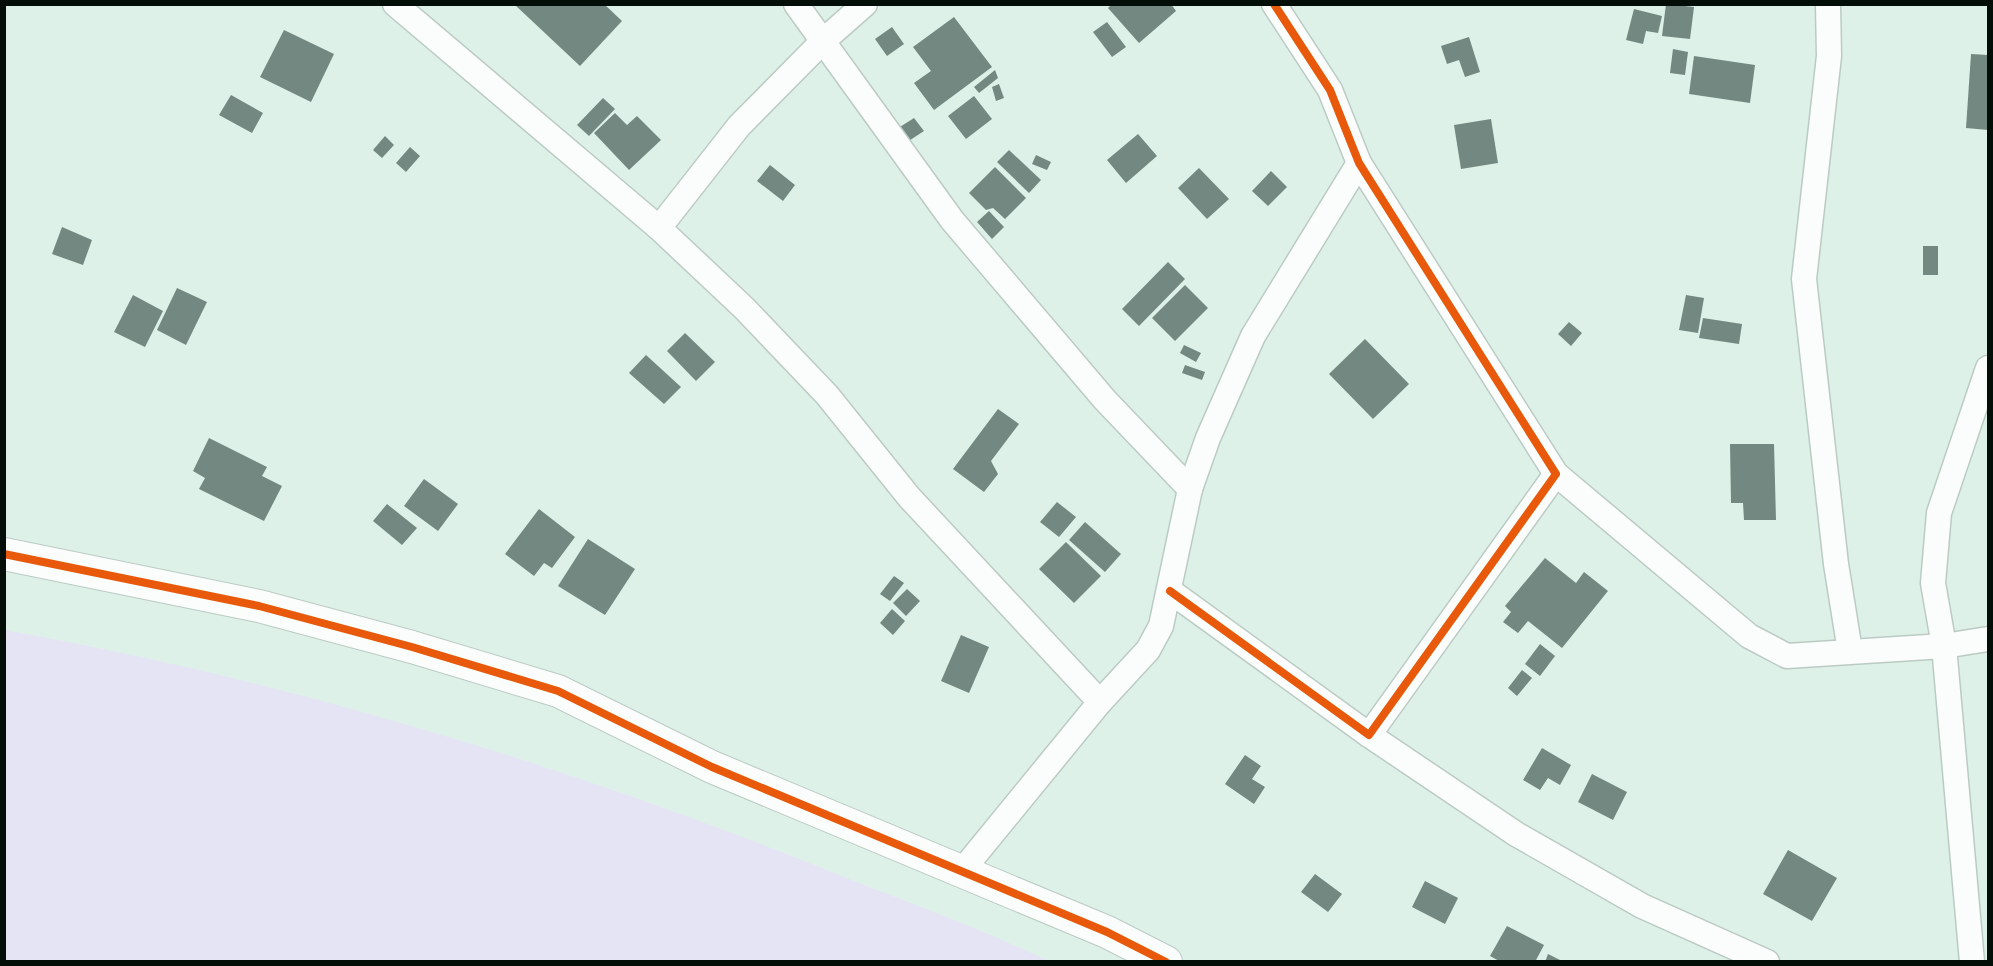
<svg xmlns="http://www.w3.org/2000/svg" width="1993" height="966" viewBox="0 0 1993 966" font-family="'Titillium Web',sans-serif">
<rect width="100%" height="100%" fill="#def1e8"/>
<!-- green -->
<path fill="#e5e4f4" d="M4,630c286,51 566,136 835,245 70,28 141,53 209,86h-1043z"/>
<!-- building -->
<g fill="#728880">
<path d="M514,4h90l18,17 -42,45z"/>
<path d="M1112,4h59l5,7 -37,32 -31,-35z"/>
<path d="M1666,4l28,3 -4,32 -28,-3z"/>
<path d="M1634,9l28,7 -4,17 -12,-2 -3,13 -17,-4z"/>
<path d="M954,17l38,50 -58,43 -20,-27 17,-12 -18,-24z"/>
<path d="M1107,22l19,25 -14,10 -19,-25z"/>
<path d="M892,27l12,17 -17,12 -12,-17z"/>
<path d="M284,30l50,24 -23,48 -51,-25z"/>
<path d="M1469,37l11,35 -15,5 -6,-17 -12,4 -6,-18z"/>
<path d="M1673,49l15,3 -3,23 -15,-2z"/>
<path d="M1971,54l17,1v75l-22,-2z"/>
<path d="M1694,56l61,9 -5,38 -61,-9z"/>
<path d="M995,70l3,8 -19,15 -5,-6z"/>
<path d="M999,84l5,14 -8,3 -4,-14z"/>
<path d="M231,95l32,18 -11,20 -33,-18z"/>
<path d="M974,96l18,23 -26,20 -18,-23z"/>
<path d="M603,98l12,11 -26,27 -12,-11z"/>
<path d="M615,113l12,12 10,-9 24,24 -32,30 -35,-37z"/>
<path d="M914,118l10,13 -23,15 -9,-14z"/>
<path d="M1491,119l7,44 -37,6 -7,-44z"/>
<path d="M1138,134l19,22 -31,27 -19,-23z"/>
<path d="M385,136l9,9 -12,13 -9,-8z"/>
<path d="M410,147l10,9 -14,16 -10,-9z"/>
<path d="M1009,150l32,30 -12,13 -32,-31z"/>
<path d="M1036,155l15,7 -4,8 -15,-6z"/>
<path d="M770,165l25,20 -12,16 -26,-20z"/>
<path d="M995,167l31,31 -21,21 -12,-11 -7,2 -17,-17z"/>
<path d="M1199,168l30,31 -22,20 -29,-31z"/>
<path d="M1271,171l16,16 -19,19 -16,-15z"/>
<path d="M989,211l15,16 -12,12 -15,-17z"/>
<path d="M62,227l30,13 -9,25 -31,-11z"/>
<rect x="1923" y="246" width="15" height="29"/>
<path d="M1168,262l17,17 -46,47 -17,-17z"/>
<path d="M1185,285l23,23 -33,33 -23,-23z"/>
<path d="M177,288l30,14 -21,43 -29,-15z"/>
<path d="M133,295l30,16 -18,36 -31,-15z"/>
<path d="M1686,295l18,3 -6,35 -19,-3z"/>
<path d="M1703,318l39,6 -3,20 -40,-6z"/>
<path d="M1569,322l13,11 -11,13 -13,-12z"/>
<path d="M685,333l30,29 -19,19 -29,-30z"/>
<path d="M1365,339l44,45 -36,35 -44,-45z"/>
<path d="M1184,345l17,8 -5,9 -16,-9z"/>
<path d="M646,355l35,32 -17,17 -35,-31z"/>
<path d="M1185,365l20,7 -3,8 -20,-7z"/>
<path d="M998,409l21,15 -28,37 7,13 -14,18 -31,-23z"/>
<path d="M209,438l58,29 -5,9 20,10 -18,35 -65,-32 6,-11 -12,-7z"/>
<path d="M1730,444h44l2,76h-32l-1,-17h-12z"/>
<path d="M424,479l34,25 -20,27 -34,-25z"/>
<path d="M1057,502l19,15 -17,20 -19,-15z"/>
<path d="M387,504l30,24 -15,17 -29,-24z"/>
<path d="M539,509l36,28 -23,31 -8,-5 -10,13 -29,-22z"/>
<path d="M1085,522l36,32 -16,18 -36,-32z"/>
<path d="M588,539l47,30 -30,46 -47,-29z"/>
<path d="M1066,542l35,34 -27,27 -35,-34z"/>
<path d="M1545,558l31,25 8,-11 24,19 -46,57 -34,-27 -10,12 -15,-11 8,-10 -6,-6z"/>
<path d="M894,576l10,7 -14,18 -10,-7z"/>
<path d="M907,589l13,12 -14,15 -13,-13z"/>
<path d="M892,609l13,12 -12,14 -13,-12z"/>
<path d="M961,635l28,12 -20,46 -28,-12z"/>
<path d="M1540,644l15,12 -15,20 -15,-12z"/>
<path d="M1522,670l10,8 -15,18 -9,-8z"/>
<path d="M1542,748l29,17 -11,20 -12,-7 -8,12 -17,-10z"/>
<path d="M1245,755l16,11 -9,13 13,8 -11,17 -29,-20z"/>
<path d="M1592,774l35,18 -14,28 -35,-18z"/>
<path d="M1788,850l49,28 -25,43 -49,-27z"/>
<path d="M1315,874l27,20 -14,18 -27,-20z"/>
<path d="M1425,881l33,17 -13,26 -33,-17z"/>
<path d="M1507,926l37,19 -9,17h-34l-11,-6z"/>
<path d="M1548,954l16,8h-19z"/>
</g>
<g fill="none" stroke-linecap="round" stroke-linejoin="round">
<!-- minor casing -->
<g stroke="#bbcbc4" stroke-width="27">
<g id="minor">
<path d="M395,4l264,224 85,80 83,87 82,102 191,205"/>
<path d="M796,4l156,216 153,180 85,89"/>
<path d="M1828,4l1,52 -25,223 32,285 14,87"/>
<path d="M659,228l80,-102 84,-85 42,-37"/>
<path d="M1556,474l193,162 38,20 157,-10 44,-7"/>
<path d="M1170,591l199,144 187,-261 -197,-311 -29,-73 -56,-86"/>
<path d="M1369,735l147,99 126,72 125,56"/>
<path d="M961,872l139,-170 48,-52 13,-24 29,-137 18,-51 45,-102 106,-173"/>
<path d="M1972,962l-28,-316 -11,-63 6,-70 49,-145"/>
</g>
</g>
<!-- tertiary casing -->
<g stroke="#bbcbc4" stroke-width="34">
<path id="tertiary" d="M4,554l255,52 153,41 146,44 154,76 395,165 59,30"/>
</g>
<!-- minor -->
<use href="#minor" stroke="#fafdfc" stroke-width="24"/>
<!-- tertiary -->
<use href="#tertiary" stroke="#fafdfc" stroke-width="32"/>
<!-- cycleway casing -->
<g stroke="#f8fffb" stroke-width="11">
<g id="cycleway">
<path d="M4,554l255,52 153,41 146,44 154,76 395,165 59,30"/>
<path d="M1170,591l199,144 187,-261 -197,-311 -29,-73 -56,-86"/>
</g>
</g>
<!-- cycleway -->
<use href="#cycleway" stroke="#e8590c" stroke-width="8"/>
</g>
<!-- border -->
<rect width="1993" height="966" fill="none" stroke="#040e09" stroke-width="12"/>
</svg>
